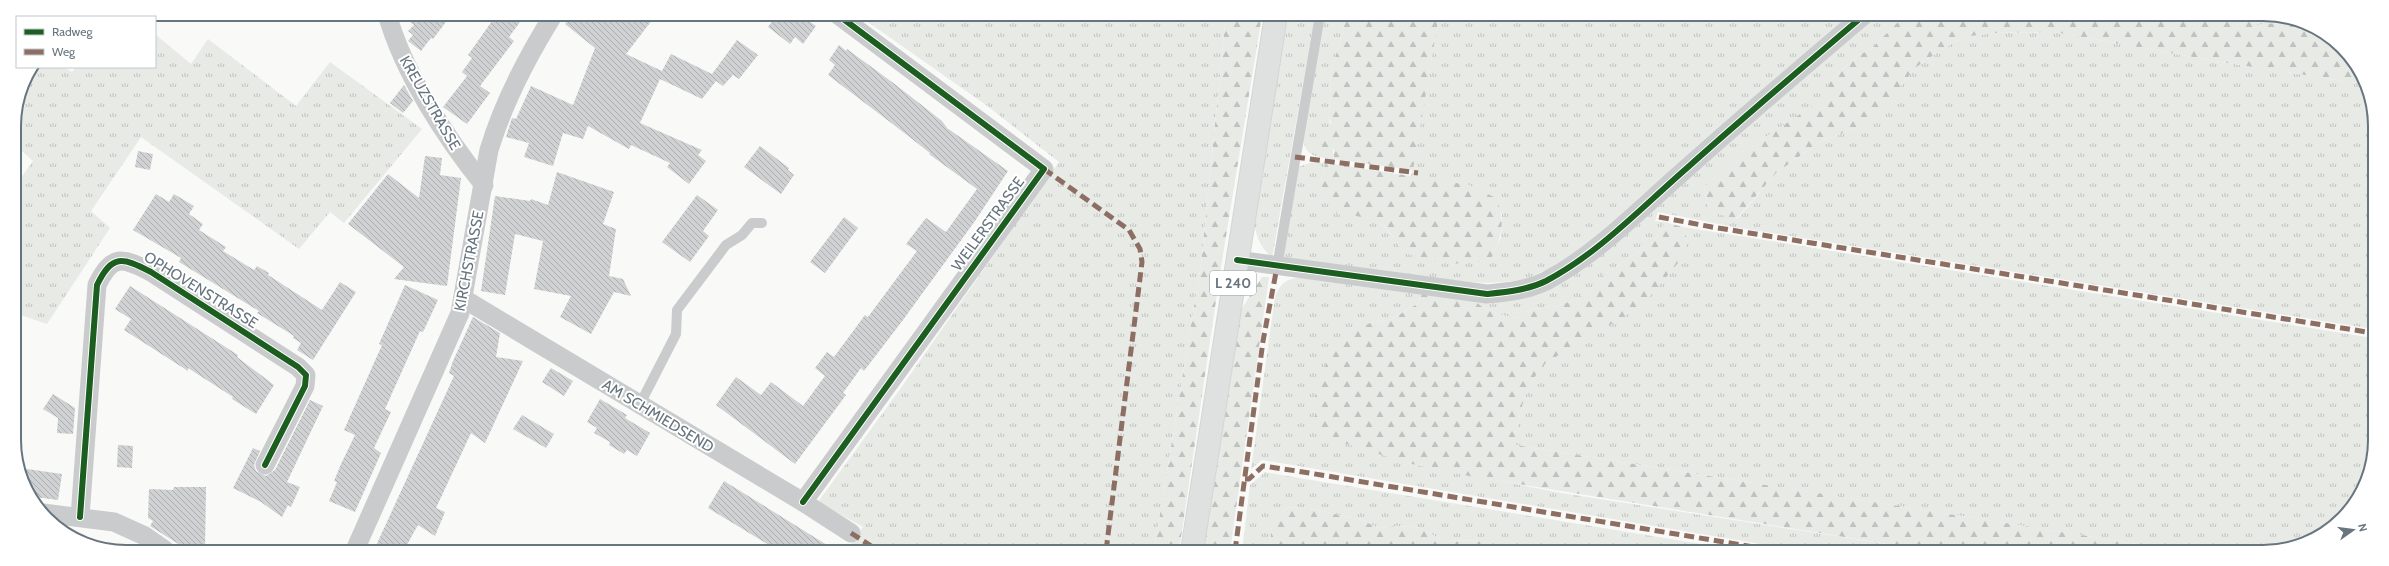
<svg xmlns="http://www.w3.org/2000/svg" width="2389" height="566" viewBox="0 0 2389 566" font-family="Cabin,sans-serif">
<defs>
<pattern id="grass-tufts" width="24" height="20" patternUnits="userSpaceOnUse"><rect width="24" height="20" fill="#e8eae6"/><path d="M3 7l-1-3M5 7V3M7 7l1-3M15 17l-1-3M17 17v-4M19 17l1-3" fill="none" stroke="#c0c2c0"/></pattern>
<pattern id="forest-firs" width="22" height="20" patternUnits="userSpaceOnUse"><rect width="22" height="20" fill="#e8eae6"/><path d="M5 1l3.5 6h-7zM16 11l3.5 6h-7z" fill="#c0c2c0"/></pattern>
<pattern id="building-back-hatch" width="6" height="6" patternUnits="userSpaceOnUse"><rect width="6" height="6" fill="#cfd1d2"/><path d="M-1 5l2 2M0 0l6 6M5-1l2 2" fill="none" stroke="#acaeb0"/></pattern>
</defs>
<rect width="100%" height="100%" fill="#f9f9f8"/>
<!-- grass -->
<g fill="url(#grass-tufts)">
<path d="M858,15h368l-25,249 -47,287 -307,-1 16,-23 -45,-25 80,-110 161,-230 -73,-57z"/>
<path d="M1287,15h28l-43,243c-12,-11 -17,-23 -18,-39z"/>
<path d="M1323,15h24l-16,58 -2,43 5,43c-15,-2 -27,-1 -31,-18z"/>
<path d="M1439,15l413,1 -225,196 -45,36 -32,20 -26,12 -35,3 -52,-3 -153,-19 -2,-8 16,-86 15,-5 13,1c-10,25 -5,33 13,51 40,3 41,4 64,37l88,7 10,-21 1,-23 -33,-29 -58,-8z"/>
<path d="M1874,16h30l-33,33 -14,7 -26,24 -7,19 -83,54 -37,34 5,24 28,8 39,-46 45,-32 36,-13 42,-40 16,-20 23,-16 25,-15 31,-4 61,-1 160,29 135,21 12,2 11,20v225l-639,-102 -76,-15 -3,9 10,1 -6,13 -10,10 -47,31 -12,15 -18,10 -19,6 -21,2 -15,9 -17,-3 -19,-9 -7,-6 53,-4z"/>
<path d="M2238,16h47l16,9 -25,-2 -19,2z"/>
<path d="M155,34l36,30 17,-25 88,67 34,-44 92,67 -78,94 -14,-11 -31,37 -158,-112 -50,74 19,17 -63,96 -32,-11v-127l18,-25 -19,-17c0,-29 3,-52 19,-77h31l8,5 4,-5h79z"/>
<path d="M1683,227l690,111v124l-13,34 -23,28 -31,20 -36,8h-82l-674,-107 9,-47 13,-25 11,-11 34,-21 107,-99z"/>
<path d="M1296,278h16l109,16 -2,9 -27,16 -22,4 37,140 155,30 369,58h-128l-541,-91 -11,9 24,-172c4,-11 9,-17 21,-19z"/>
<path d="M1265,472l34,6 445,73h-249l-12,-10 -42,-1 -20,-12 -21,-2 -22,2 -16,-8 -58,-13 -17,1 -15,16 -3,27h-27l8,-66z"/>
</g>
<!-- forest -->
<g fill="url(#forest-firs)">
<path d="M1226,15h36l-41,252 -42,284h-25l47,-287z"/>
<path d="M1347,15h92l-26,155 -79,-11v-10l-12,-2 2,-15 7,-9 -2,-7 2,-43z"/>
<path d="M1904,16h334l19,9 19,-2 25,2 41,22 20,37 -147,-23 -160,-29 -60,1 -32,4 -25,15 -23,16 -32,41 -26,19 -36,13 -45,32 -40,46 -27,-8 -5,-24 37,-34 82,-54 8,-19 26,-24 14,-7z"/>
<path d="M1326,163l143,22 27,13c10,25 6,37 -5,61 -23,7 -66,7 -87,-8 -5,-3 -9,-12 -13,-17 -14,-19 -31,-18 -52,-19 -18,-19 -23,-27 -13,-52z"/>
<path d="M1665,222l18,5 5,15 -5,15 -41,49 -95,56c-23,23 -28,51 -32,83l673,107 -257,-1 -462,-75 -62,-13 -79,-25 -13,-19v-21l14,-43 17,-19 24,-13 22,-4 27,-16 2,-9 53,6 7,6 19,9 17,3 15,-9 21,-2 19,-6 18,-10 12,-15 47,-31 10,-10z"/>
<path d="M1262,277h7l-39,274h-28l39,-241z"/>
<path d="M1304,507l58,13 16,8 22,-2 21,2 20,12 42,1 12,10h-226l3,-27 15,-16z"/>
</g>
<!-- building -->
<g fill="url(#building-back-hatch)">
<path d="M400,14h52l-19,25 -2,-1 -10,13 -13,-10 5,-6 -5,-4 6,-6z"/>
<path d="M497,14h29l-17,23 5,4 -34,45 10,7 -23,31 -24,-17 24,-31 -5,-4 10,-14 -4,-3z"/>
<path d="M571,14l85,1 -30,39 36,17 9,-17 41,20 25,-34 21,15 -19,24 -6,-4 -10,11 -7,-5 -14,18 -42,-20 -20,44 62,27 -4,5 8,6 -17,23 -22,-17 3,-4 -39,-18 -2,4 -41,-23 -5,13 -20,-6 -10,33 -29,-9 5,-14 -23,-6 6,-19 4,1 15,-33 42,19 22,-57 -30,-24z"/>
<path d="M777,15h23l16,11 -13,18 -8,-7 -5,7 -22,-17z"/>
<path d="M839,45l7,6 1,-2 49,36 46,36 5,7 61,43 -33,50 -72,99 -39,51 -3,-3 -18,25 3,2 -51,69 -79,-59 20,-28 25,18 10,-13 32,24 22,-30 -10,-8 12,-16 7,5 31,-42 3,2 49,-66 -11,-7 20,-26 20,14 31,-43 -48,-35 1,-1 -40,-31 -62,-47 7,-10 -6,-5z"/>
<path d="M404,85l9,16 -10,12 -13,-10z"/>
<path d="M760,146l29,22 -1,2 6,5 -13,19 -37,-27z"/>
<path d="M138,151l15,3 -3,16 -15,-3z"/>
<path d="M425,156l17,2 -2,17 21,3 -14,108 -53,-7 10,-12 -56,-43 40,-50 31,24z"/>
<path d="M557,172l57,20 -11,32 13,5 -7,47 14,3 8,17 -17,-4 -23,42 -31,-17 11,-21 -37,-7 9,-48 -28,-7 -10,61 -24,-4 14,-95 35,5 1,-2 17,6z"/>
<path d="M156,194l13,8 5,-8 20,12 -5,8 14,10 -4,6 27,17 -3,4 31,19 3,-4 12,7 -1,2 54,35 18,-28 16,10 -43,68 -16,-10 4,-7 -8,-5 1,-2 -37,-23 2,-2 -80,-49 2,-4 -48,-28z"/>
<path d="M697,195l21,15 -15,21 6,5 -19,26 -28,-20z"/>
<path d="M844,217l14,11 -33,45 -15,-11z"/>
<path d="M405,285l33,15 -15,32 -3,-1 -35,78 6,3 -17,36 7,5 -26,59 -26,-11 8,-19 -3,-1 7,-17 14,-29 -11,-5 38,-85 -3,-1z"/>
<path d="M130,286l108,69 -1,2 37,28 -18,29 -24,-15 1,-2 -45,-29v3l-64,-41 7,-11 -16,-10z"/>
<path d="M473,317l27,16 -4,24 27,4 -38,82 -14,-10 -35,75 9,4 -10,24 -17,-11 -14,25h-30l80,-174 -5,-3 4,-12z"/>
<path d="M551,368l22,13 -9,15 -22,-14z"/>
<path d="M53,394l22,14 -2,26 -16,-1 1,-15 -15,-9z"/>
<path d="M600,399l27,16 -2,3 25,15 -13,23 -10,-6 -3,4 -15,-9 1,-3 -16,-9 3,-5 -10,-6z"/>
<path d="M310,400l13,6 -36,76 13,5 -9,20 -3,-2 -6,12 -21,-15 -28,-14 20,-40 7,3 -6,14 2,6 10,5 9,-6z"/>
<path d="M522,415l32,19 -8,14 -33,-19z"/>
<path d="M118,445l15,1 -1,22 -15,-1z"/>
<path d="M20,468l42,6 -4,26 -23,-3z"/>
<path d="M724,481l50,31 61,38h-58l-69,-42z"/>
<path d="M174,487h32l-1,63h-17l-38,-24 3,-5 -5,-3 1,-29 24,1z"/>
</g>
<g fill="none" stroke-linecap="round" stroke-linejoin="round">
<!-- primary casing -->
<g stroke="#d4d5d5" stroke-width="24">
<path id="primary" d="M1192,551l84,-536"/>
</g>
<!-- lane -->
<g stroke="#cacbcc" stroke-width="10">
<path d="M1277,267l43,-252"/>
<path d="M639,406l37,-72 1,-24 49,-65 16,-10 10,-12h10"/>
</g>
<!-- street -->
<g stroke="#cacbcc" stroke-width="19">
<path d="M387,14c17,60 59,124 97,171"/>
<path d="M1237,260l250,34c20,-2 41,-4 59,-13 53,-28 96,-74 141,-113 58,-52 117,-102 176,-152"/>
<path d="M464,299l339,203 48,31"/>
<path d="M803,502l241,-333 -206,-154"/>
<path d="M43,513l71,9 31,14 20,14"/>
<path d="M80,517l17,-232c15,-31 25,-28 54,-13l147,95 8,8 -1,11 -40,79"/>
<path d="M355,550l105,-237 29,-163c15,-49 38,-93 65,-136"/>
</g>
<!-- primary -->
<use href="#primary" stroke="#dfe0e0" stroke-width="22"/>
<!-- quiet -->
<g stroke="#8d6e63" stroke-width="5" stroke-dasharray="10 5" stroke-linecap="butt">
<path d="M1295,157l123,16"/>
<path d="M1044,169l85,61 11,19 2,13 -36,289"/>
<path d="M1659,217l53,10 661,106"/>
<path d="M1245,479h4l14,-13 34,5 481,80"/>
<path d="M851,533l28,18"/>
<path d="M1235,551l28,-210 14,-74"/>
</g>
<!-- cycleway casing -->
<g stroke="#fff" stroke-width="8">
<g id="cycleway">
<path d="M1237,260l250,34c20,-2 41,-4 59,-13 53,-28 96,-74 141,-113 58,-52 117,-102 176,-152"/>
<path d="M803,502l241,-333 -206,-154"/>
<path d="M80,517l17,-232c15,-31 25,-28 54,-13l147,95 8,8 -1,11 -40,79"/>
</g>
</g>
<!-- cycleway -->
<use href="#cycleway" stroke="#1b5e20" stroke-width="6"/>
</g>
<g text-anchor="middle" stroke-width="4" stroke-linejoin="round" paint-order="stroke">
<!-- shield labels -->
<rect fill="#fff" stroke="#959ea5" stroke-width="1" x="1210" y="271" width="46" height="24" rx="3"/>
<g font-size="14" font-weight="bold" fill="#67757f">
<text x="1233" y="288">L 240</text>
</g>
<!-- street labels -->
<g font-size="15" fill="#67757f" stroke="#fff">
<text transform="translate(430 103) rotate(60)" y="5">KREUZSTRASSE</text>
<text transform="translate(988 224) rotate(-54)" y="5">WEILERSTRASSE</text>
<text transform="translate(469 261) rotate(-79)" y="5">KIRCHSTRASSE</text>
<text transform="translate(201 290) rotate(32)" y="5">OPHOVENSTRASSE</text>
<text transform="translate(658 416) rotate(31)" y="5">AM SCHMIEDSEND</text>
</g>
</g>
<!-- crop -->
<path d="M0 0H2389V566H0ZM126 21H2263A105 105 0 0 1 2368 126V440A105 105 0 0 1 2263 545H126A105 105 0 0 1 21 440V126A105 105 0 0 1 126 21Z" fill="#fff" fill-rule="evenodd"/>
<path fill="none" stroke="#67757f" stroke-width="2" d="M126 21H2263A105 105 0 0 1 2368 126V440A105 105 0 0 1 2263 545H126A105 105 0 0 1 21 440V126A105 105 0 0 1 126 21Z"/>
<!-- legend -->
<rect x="16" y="16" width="140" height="52" fill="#ffffff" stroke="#c2c8cc"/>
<rect x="24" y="29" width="20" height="6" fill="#1b5e20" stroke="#c2c8cc"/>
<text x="52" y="36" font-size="12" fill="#67757f">Radweg</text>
<rect x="24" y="49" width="20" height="6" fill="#8d6e63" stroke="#c2c8cc"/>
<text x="52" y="56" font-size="12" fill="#67757f">Weg</text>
<!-- north arrow -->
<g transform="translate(2353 530) rotate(76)" stroke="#ffffff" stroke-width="3" paint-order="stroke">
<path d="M0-3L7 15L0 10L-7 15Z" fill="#67757f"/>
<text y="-6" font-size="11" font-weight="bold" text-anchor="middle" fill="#67757f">N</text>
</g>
</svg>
